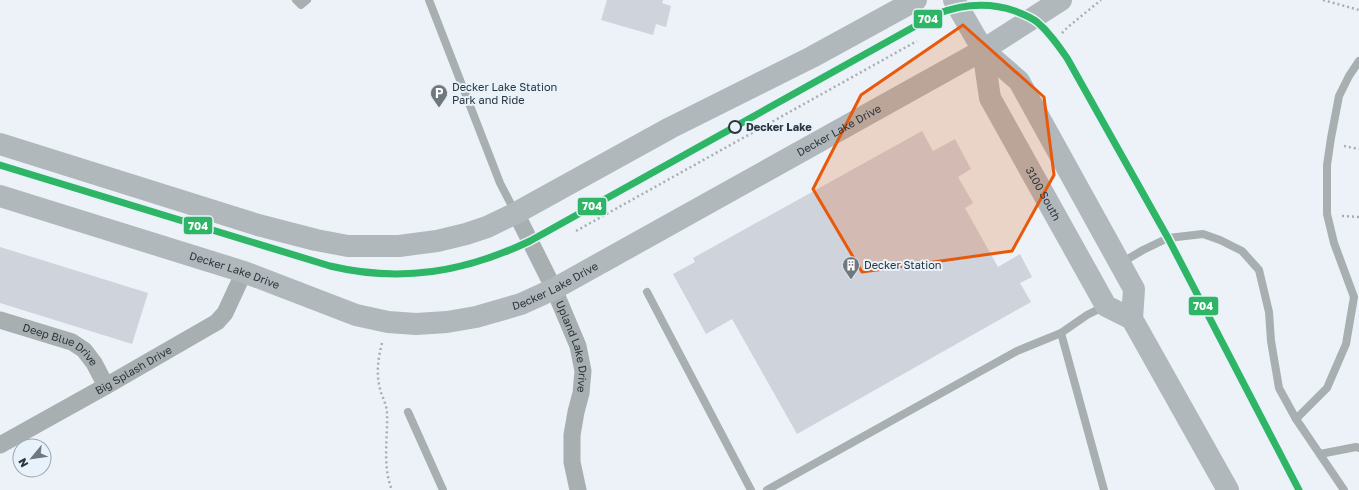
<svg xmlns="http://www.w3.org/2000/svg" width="1359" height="490" viewBox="0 0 1359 490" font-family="'Golos Text',sans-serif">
<rect width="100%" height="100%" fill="#ecf2f7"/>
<!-- building -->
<g fill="#cfd3dc">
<path d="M607,0h56l-1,3 9,3 -5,21 -10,-3 -3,11 -52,-15z"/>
<path d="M922,131l11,20 22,-12 16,30 -13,8 15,26 -8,5 33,59 22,-13 12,23 -12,6 11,19 -234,132 -65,-115 -26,15 -33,-60 22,-12 -2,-4z"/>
<path d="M0,247l148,46 -16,51 -132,-41z"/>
</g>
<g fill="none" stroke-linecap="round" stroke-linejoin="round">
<!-- path -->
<g stroke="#a7aeb1" stroke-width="2.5" stroke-dasharray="2 3" stroke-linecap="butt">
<path d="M1323,0l36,10"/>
<path d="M1062,33l6,-6 33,-27"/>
<path d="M1344,146l15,3"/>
<path d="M1342,216l17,1"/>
<path d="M576,231l341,-190"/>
<path d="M382,343c-4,16 -6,30 -2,46 2,8 7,16 7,24 1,25 -5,53 5,77"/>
</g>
<!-- lane -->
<g stroke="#a7afb1" stroke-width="8">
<path d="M296,0l5,5 6,-5"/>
<path d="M429,0l71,183 15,29"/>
<path d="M1121,263l22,-13 25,-12 35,-4 17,6 22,11 17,19 10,42 2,29 8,47 17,31 48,71"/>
<path d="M647,292l104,198"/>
<path d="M1061,333l43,157"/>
<path d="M408,412l35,78"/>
<path d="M1296,419l31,-31 19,-44 8,-47 -20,-54 -7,-29v-49l4,-27 8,-42 10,-20 10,-15"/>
<path d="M1320,454l36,-7 3,1"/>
<path d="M767,490l250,-139 44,-18 26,-18 18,-9"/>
</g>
<!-- street -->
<g stroke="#a7afb1" stroke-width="17">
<path id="s1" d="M516,213l38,76 24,57 5,25 -2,22 -5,19 -4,23v27l6,28"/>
<path id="s2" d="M0,320l72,22 12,8 10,13 12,23"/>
<path id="s3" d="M0,445l106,-59 111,-64 8,-9 19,-41"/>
</g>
<!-- secondary -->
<g stroke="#b0b8bc" stroke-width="22">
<path d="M954,0l29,50 36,31 115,208 -2,30 96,171"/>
<path id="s4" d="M983,50l7,48 116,208 26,13"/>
<path d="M0,144l258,81 58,15 32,6h51l38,-5 29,-7 21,-7 29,-14 154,-85 142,-71 104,-57"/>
<path id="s5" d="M0,196l244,76 112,43 32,7 28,2 31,-2 29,-5 45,-13 33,-15 429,-239 78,-50"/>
</g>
<!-- rail-1 casing -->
<g stroke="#e8f2fb" stroke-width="10">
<path id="rail-1" d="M0,165l330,101c71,17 135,6 200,-25l407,-227c26,-10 52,-12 78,-3 8,3 16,6 22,11 12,10 21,23 30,36l101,180 131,252"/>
</g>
<!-- rail-1 -->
<use href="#rail-1" stroke="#2eb566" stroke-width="7"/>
</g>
<!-- marked area -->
<path fill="#e8590c" fill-opacity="0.2" stroke="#e8590c" stroke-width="3" stroke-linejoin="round" d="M963,25l81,72 10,78 -42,76 -150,21 -49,-83 48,-94z"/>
<!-- icons -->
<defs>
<g id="parking-pin" transform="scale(0.9)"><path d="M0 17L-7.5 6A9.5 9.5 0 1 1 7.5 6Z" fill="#6f777f" stroke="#e8f2fb"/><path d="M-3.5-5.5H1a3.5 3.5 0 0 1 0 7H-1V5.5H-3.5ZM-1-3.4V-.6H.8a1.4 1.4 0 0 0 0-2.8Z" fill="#fff"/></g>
<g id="building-pin" transform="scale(0.9)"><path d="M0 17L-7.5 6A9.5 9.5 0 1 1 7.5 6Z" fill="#6f777f" stroke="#e8f2fb"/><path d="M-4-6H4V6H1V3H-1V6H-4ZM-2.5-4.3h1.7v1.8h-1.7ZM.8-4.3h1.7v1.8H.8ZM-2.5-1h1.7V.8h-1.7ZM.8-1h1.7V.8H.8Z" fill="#fff"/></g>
</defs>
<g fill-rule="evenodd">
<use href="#parking-pin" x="439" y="93"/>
<use href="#building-pin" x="851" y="265"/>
</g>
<!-- markers -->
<circle fill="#e8f2fb" stroke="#2c353e" stroke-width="2" cx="735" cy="127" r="6"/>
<g text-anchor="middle" stroke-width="4" stroke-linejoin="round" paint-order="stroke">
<!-- poi labels -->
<g font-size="11" fill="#2c353e" stroke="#e8f2fb" text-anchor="start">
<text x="452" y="91">Decker Lake Station<tspan x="452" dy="13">Park and Ride</tspan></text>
<text x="864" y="269">Decker Station</text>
</g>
<!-- stop labels -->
<g font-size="11" font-weight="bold" fill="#2c353e" stroke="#e8f2fb" text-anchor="start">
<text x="746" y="131">Decker Lake</text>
</g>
<!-- street labels -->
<g font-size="11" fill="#2c353e" stroke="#e8f2fb">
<text dy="4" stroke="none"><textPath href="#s5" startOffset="906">Decker Lake Drive</textPath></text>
<text dy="4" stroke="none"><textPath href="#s4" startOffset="158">3100 South</textPath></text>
<text dy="4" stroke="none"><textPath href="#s5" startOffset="246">Decker Lake Drive</textPath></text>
<text dy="4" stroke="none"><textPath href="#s5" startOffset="582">Decker Lake Drive</textPath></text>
<text dy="4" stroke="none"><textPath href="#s1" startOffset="146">Upland Lake Drive</textPath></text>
<text dy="4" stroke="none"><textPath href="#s2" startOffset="66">Deep Blue Drive</textPath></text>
<text dy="4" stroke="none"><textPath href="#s3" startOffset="153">Big Splash Drive</textPath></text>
</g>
</g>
<g stroke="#e8f2fb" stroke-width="1.5">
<rect x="913" y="9" width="30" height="20" rx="4" fill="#2eb566"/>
<rect x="577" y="197" width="30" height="19" rx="4" fill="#2eb566"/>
<rect x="183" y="216" width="30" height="19" rx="4" fill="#2eb566"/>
<rect x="1188" y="296" width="31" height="20" rx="4" fill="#2eb566"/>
</g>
<g font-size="11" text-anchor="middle" font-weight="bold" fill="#fff">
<text x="928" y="23">704</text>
<text x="592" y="210">704</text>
<text x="198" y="230">704</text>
<text x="1203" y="310">704</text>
</g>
<!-- north arrow -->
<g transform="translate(32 458) rotate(241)"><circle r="19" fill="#e8f2fb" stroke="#9da6af"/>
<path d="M0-3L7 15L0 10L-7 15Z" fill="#6f777f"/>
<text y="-6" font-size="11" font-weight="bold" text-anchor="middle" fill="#2c353e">N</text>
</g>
</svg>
